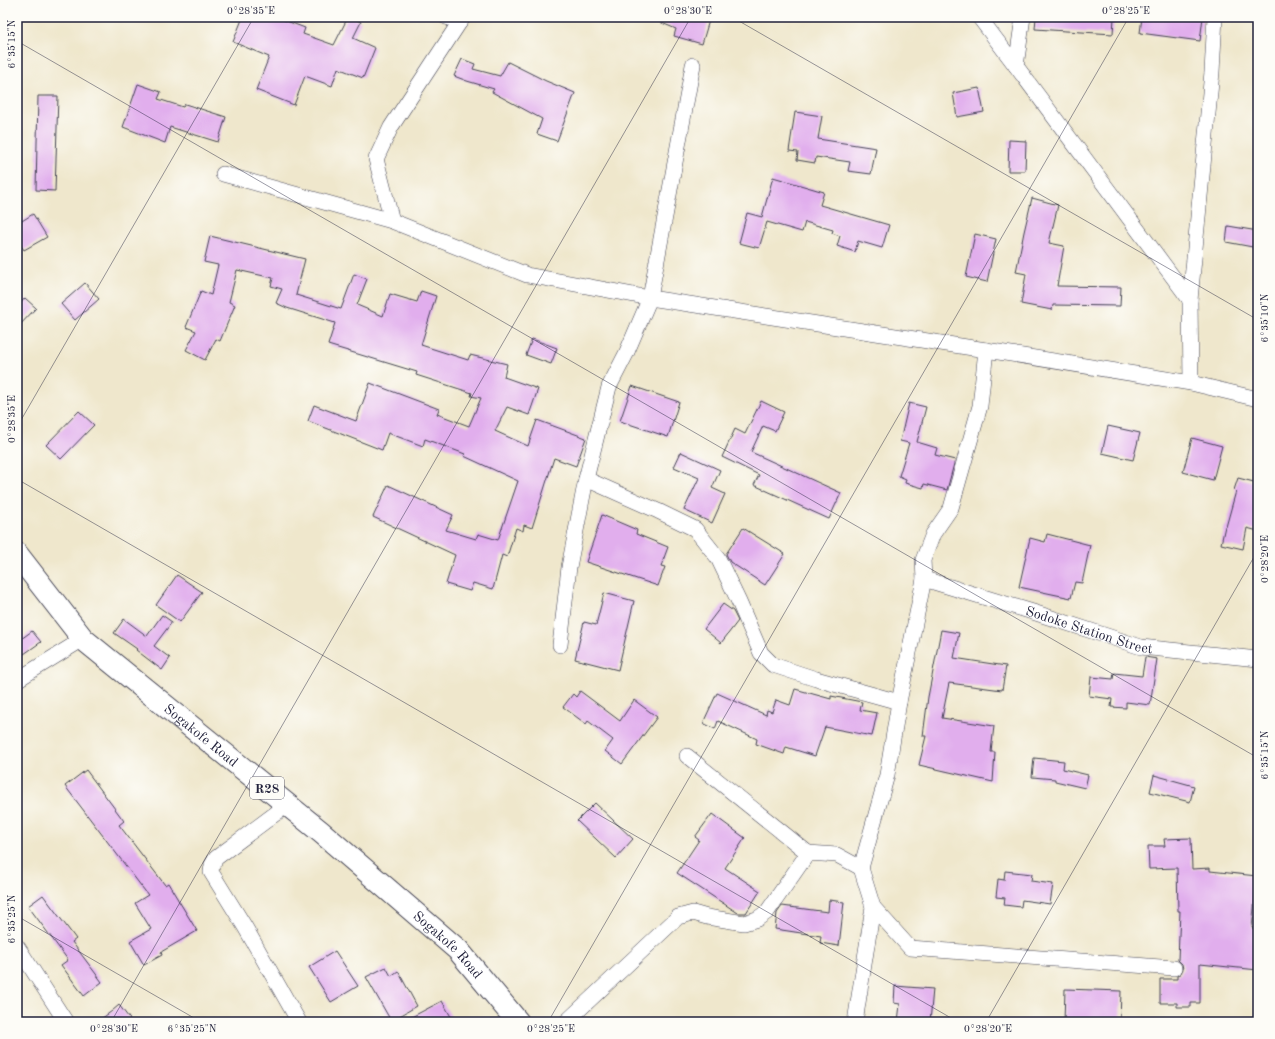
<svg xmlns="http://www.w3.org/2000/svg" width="1275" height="1039" viewBox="0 0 1275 1039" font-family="'Old Standard TT',serif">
<rect width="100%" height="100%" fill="#fdfcf7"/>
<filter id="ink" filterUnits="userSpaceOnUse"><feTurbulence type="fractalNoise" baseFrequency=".025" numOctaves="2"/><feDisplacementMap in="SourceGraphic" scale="8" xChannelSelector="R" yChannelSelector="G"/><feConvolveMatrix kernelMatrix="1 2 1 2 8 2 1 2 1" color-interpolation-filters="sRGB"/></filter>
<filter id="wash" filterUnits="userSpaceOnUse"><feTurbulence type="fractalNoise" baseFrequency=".012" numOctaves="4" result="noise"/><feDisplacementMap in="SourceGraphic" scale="16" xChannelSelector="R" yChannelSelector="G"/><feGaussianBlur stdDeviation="0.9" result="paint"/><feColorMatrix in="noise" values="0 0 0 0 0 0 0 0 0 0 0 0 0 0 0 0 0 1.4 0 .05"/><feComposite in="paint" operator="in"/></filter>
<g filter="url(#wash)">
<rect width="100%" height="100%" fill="#efe7cc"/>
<g id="blocks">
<!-- building -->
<g fill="#e1aeed">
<path d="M243,17h33l29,11 -2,6 31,11 14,-28h3l10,5 -8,16 22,10 -12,30 -25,-10 -6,18 -27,-10 -11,29 -38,-15 13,-33 -36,-15z"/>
<path d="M648,17h62l-8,27 -28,-8 2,-7z"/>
<path d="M1036,17h78l-1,17 -78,-5z"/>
<path d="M1142,17h61l-3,24 -60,-8z"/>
<path d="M462,59l13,5 -2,5 27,7 8,-14 38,19 29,12 -18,48 -20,-7 5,-15 -50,-27 2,-3 -27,-8 -13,-5z"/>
<path d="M138,84l23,8 -3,7 25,8 2,-3 41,13 -8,25 -48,-15 -5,16 -42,-16z"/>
<path d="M979,88l5,24 -27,5 -4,-24z"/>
<path d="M38,96h20l-3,95 -19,-1z"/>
<path d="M795,112l27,4 -4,23 58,9 -5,26 -23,-3 2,-9 -34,-5 -1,6 -18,-3 1,-8 -9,-1z"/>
<path d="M1009,140l17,1 -1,30h-17z"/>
<path d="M773,177l51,15 -4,13 69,20 -7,23 -24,-7 -3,11 -18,-6 3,-10 -8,-3 1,-3 -28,-8 -3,10 -35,-10 -8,26 -20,-5 8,-30 15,4z"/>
<path d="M1032,198l26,7 -9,38 15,3 -7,40 64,1 -1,19 -67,-1 -1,5 -31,-6 5,-30 -10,-2 8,-40z"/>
<path d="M33,214l14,23 -23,13 -7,-10v-16z"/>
<path d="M1228,226l30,5v17l-32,-6z"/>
<path d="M975,234l21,5 -9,43 -21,-5z"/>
<path d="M210,236l95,23 -9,36 45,14 13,-35 13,5 -10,26 26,11 7,-22 27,8 4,-11 15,5 -15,49 47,15 2,-5 37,9 -3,13 34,12 -9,26 -22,-8 -12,24 33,15 9,-26 49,18 -10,28 -22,-8 -22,70 -8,-3 -1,6 -7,-3 -9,29 -5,-2 -9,34 -20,-6 -3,8 -24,-7 9,-29 -82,-38 15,-32 65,30 -7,15 30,9 2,-5 20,6 20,-59 -54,-25 1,-2 -40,-15 -2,7 -35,-13 -6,17 -74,-29 6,-16 42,16 14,-38 69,26 -2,5 32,12 12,-28 -10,-2 1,-3 -56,-18 1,-3 -89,-27 7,-22 -48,-15 -11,-5 6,-14 -11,-3 2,-8 -36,-8 -8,32 6,3 -15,36 -4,-2 -11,21 -19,-10 10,-19 -10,-4 15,-36 10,4 7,-30 -14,-3z"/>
<path d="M85,283l14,16 -24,21 -14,-16z"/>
<path d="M25,298l11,10 -19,20v-21z"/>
<path d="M532,339l25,9 -6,16 -25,-9z"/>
<path d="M632,386l47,16 -11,35 -48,-16z"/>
<path d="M761,401l23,11 -9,19 -12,-5 -12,26 90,41 -12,26 -75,-34 5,-10 -37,-18 13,-28 10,5z"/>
<path d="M909,403l17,4 -9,35 20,6 -2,7 20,5 -8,30 -23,-6 -1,4 -18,-5 1,-4 -7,-3 10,-33 -9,-2z"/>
<path d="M79,411l15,14 -33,34 -15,-14z"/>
<path d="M1108,426l32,7 -7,27 -31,-7z"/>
<path d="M1192,438l30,8 -9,34 -30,-8z"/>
<path d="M681,452l39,18 -8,18 13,6 -13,29 -28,-13 15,-32 -25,-11z"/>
<path d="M1238,478l20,5v48l-11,-3 -4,21 -22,-5 4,-18 1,1 10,-36 -2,-1z"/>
<path d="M602,515l35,15 -1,4 32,13 -7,19 4,1 -7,19 -72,-24z"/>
<path d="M743,528l42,26 -20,31 -35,-23 -4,-8z"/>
<path d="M1047,534l43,11 -8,38 -7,-1 -4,16 -52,-11 11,-49 15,4z"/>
<path d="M177,575l25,17 -22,30 -24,-17z"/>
<path d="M604,593l30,8 -16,69 -43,-11 9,-37 12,3z"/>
<path d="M723,604l10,7 5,10 -17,22 -17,-14z"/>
<path d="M162,615l10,7 -18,24 16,12 -8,12 -26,-20 1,-1 -23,-16 10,-14 23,17z"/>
<path d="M941,630l18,3 -5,25 52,8 -4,24 -53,-7 -7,35 52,8 -3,26h4l-2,30 -74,-17 7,-29h-3l5,-39z"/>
<path d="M32,631l9,11 -17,12 -7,-9v-3z"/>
<path d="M1145,657l12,2 -7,46 -24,-3v6l-15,-1 1,-8 -23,-3 2,-19 22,2 1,-6 28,3z"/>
<path d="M795,689l36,10v-3l31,6 -2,8 17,3 -5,23 -47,-9 -10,29 -29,-9 -2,7 -28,-10 1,-5 -39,-18 -3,8 -12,-6 14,-30 49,22 1,-5 5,2 4,-12 14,5z"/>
<path d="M580,691l40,30 14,-21 23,17 -35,47 -17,-13 8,-11 -25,-19 -2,3 -23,-17 10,-13 3,3z"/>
<path d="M1034,758l30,3 -1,8 25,6 -3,13 -30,-7v-2l-23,-2z"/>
<path d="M86,770l38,51 -5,4 46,60 3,-2 29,48 -36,21 1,3 -18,10 -14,-24 21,-12 -16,-26 13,-8 -83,-109z"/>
<path d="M1154,775l40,11 -4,16 -40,-10z"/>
<path d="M595,803l38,36 -17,19 -39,-37z"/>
<path d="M712,814l33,24 -20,30 35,23 -14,22h-8l-61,-40 22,-33 -4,-3z"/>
<path d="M1191,838l1,31 18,-1v3l47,5 -5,52 6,1v41l-58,-6v39h-9v4h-14v-4h-17v-24h17v-3l4,-3 2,-4 -1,-5 -4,-4 2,-49h-2l-1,-43 -28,1 -1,-23h17l-1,-7z"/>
<path d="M1005,871l27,3 -1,7 22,3 -3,20 -28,-4 -1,7 -17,-2 1,-7 -9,-1 2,-18 6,1z"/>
<path d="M43,895l33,44 -4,3 30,40 -18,14 -23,-31 7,-5 -40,-54z"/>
<path d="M829,900l15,2 -5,44 -19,-3 1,-7 -46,-7 2,-16 5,-7 46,6z"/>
<path d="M335,951l23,35 -27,16 -22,-35z"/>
<path d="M386,967l5,9 7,-5 19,35 -26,15 -25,-44z"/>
<path d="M895,986l38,3 -3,33h-32l2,-18 -6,-1z"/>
<path d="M1065,989l56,2 -1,31h-56z"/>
<path d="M442,1001l12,21h-52z"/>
<path d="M119,1005l13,17h-35l15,-11z"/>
</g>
</g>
</g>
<g filter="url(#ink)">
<use href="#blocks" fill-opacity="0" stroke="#414051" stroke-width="1"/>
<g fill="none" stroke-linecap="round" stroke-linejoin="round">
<!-- street casing -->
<g stroke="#414051" stroke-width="16">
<g id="street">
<path d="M446,17l15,4"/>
<path d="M979,17l37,49 7,-49"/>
<path d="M1016,66l174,234"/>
<path d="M223,174l169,47 135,54 123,23 336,52 205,33 67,16"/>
<path d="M392,221l-16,-62 15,-32 72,-110"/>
<path d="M1191,383l-1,-83 22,-228 3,-55"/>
<path d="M586,479l72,32 37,18 23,29 21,44 22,51 12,12 43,14 83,23"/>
<path id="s1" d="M924,579l112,34 105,34 117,12"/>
<path d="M560,645l9,-78 17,-88 23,-92 17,-33 24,-56 43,-233"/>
<path d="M17,680l66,-41"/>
<path d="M687,756l121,97"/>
<path d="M287,805l-71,53 -4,7 -1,7 34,55 54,95"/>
<path d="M873,907l37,41 264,20"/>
<path d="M17,946l49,76"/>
<path d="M566,1022l112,-105 15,-4 14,4 37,6 13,-4 10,-7 41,-59 29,2 24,13 26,-93 12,-73 25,-123 -1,-19 10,-26 18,-26 29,-102 6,-56"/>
<path d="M855,1022l18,-115 -12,-39"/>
</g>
</g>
<!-- primary casing -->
<g stroke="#414051" stroke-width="24">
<g id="primary">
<path id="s2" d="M17,554l66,85 238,193 137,118 60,72"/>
</g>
</g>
<!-- street -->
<use href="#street" stroke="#fff" stroke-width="15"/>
<!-- primary -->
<use href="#primary" stroke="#fff" stroke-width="22"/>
</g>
</g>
<!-- ticks -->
<path fill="none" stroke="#22223b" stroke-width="1" stroke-opacity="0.45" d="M732,17l526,303M17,41l1241,717M17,427l237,-410M17,479l941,543M17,916l184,106M111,1022l580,-1005M548,1022l581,-1005M986,1022l272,-472"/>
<g text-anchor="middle" stroke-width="3" stroke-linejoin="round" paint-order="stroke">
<!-- shield labels -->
<rect fill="#fdfcf7" stroke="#646373" stroke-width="1" x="250" y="777" width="34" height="22" rx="3"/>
<g font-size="13" font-weight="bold" fill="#22223b">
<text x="267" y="793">R28</text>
</g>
<!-- street labels -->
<g font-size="14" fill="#22223b" stroke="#fdfcf7">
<text dy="5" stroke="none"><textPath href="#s1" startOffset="173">Sodoke Station Street</textPath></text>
<text dy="5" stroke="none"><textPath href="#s2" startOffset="260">Sogakofe Road</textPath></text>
<text dy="5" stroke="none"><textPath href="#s2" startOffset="584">Sogakofe Road</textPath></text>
</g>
</g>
<!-- margin -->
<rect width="1275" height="1039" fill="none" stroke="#fdfcf7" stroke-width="44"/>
<rect x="22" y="22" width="1231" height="995" fill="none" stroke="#22223b" stroke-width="1.5"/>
<g font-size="10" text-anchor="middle" fill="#22223b">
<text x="251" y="14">0°28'35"E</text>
<text x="688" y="14">0°28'30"E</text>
<text x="1126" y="14">0°28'25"E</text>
<text transform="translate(11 44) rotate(-90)" y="4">6°35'15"N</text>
<text transform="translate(1264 318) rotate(-90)" y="4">6°35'10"N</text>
<text transform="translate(11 419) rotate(-90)" y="4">0°28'35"E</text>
<text transform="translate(1264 559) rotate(-90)" y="4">0°28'20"E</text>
<text transform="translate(1264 755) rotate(-90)" y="4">6°35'15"N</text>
<text transform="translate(11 919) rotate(-90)" y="4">6°35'25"N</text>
<text x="114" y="1032">0°28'30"E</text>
<text x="192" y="1032">6°35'25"N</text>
<text x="551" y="1032">0°28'25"E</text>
<text x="988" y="1032">0°28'20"E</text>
</g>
</svg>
